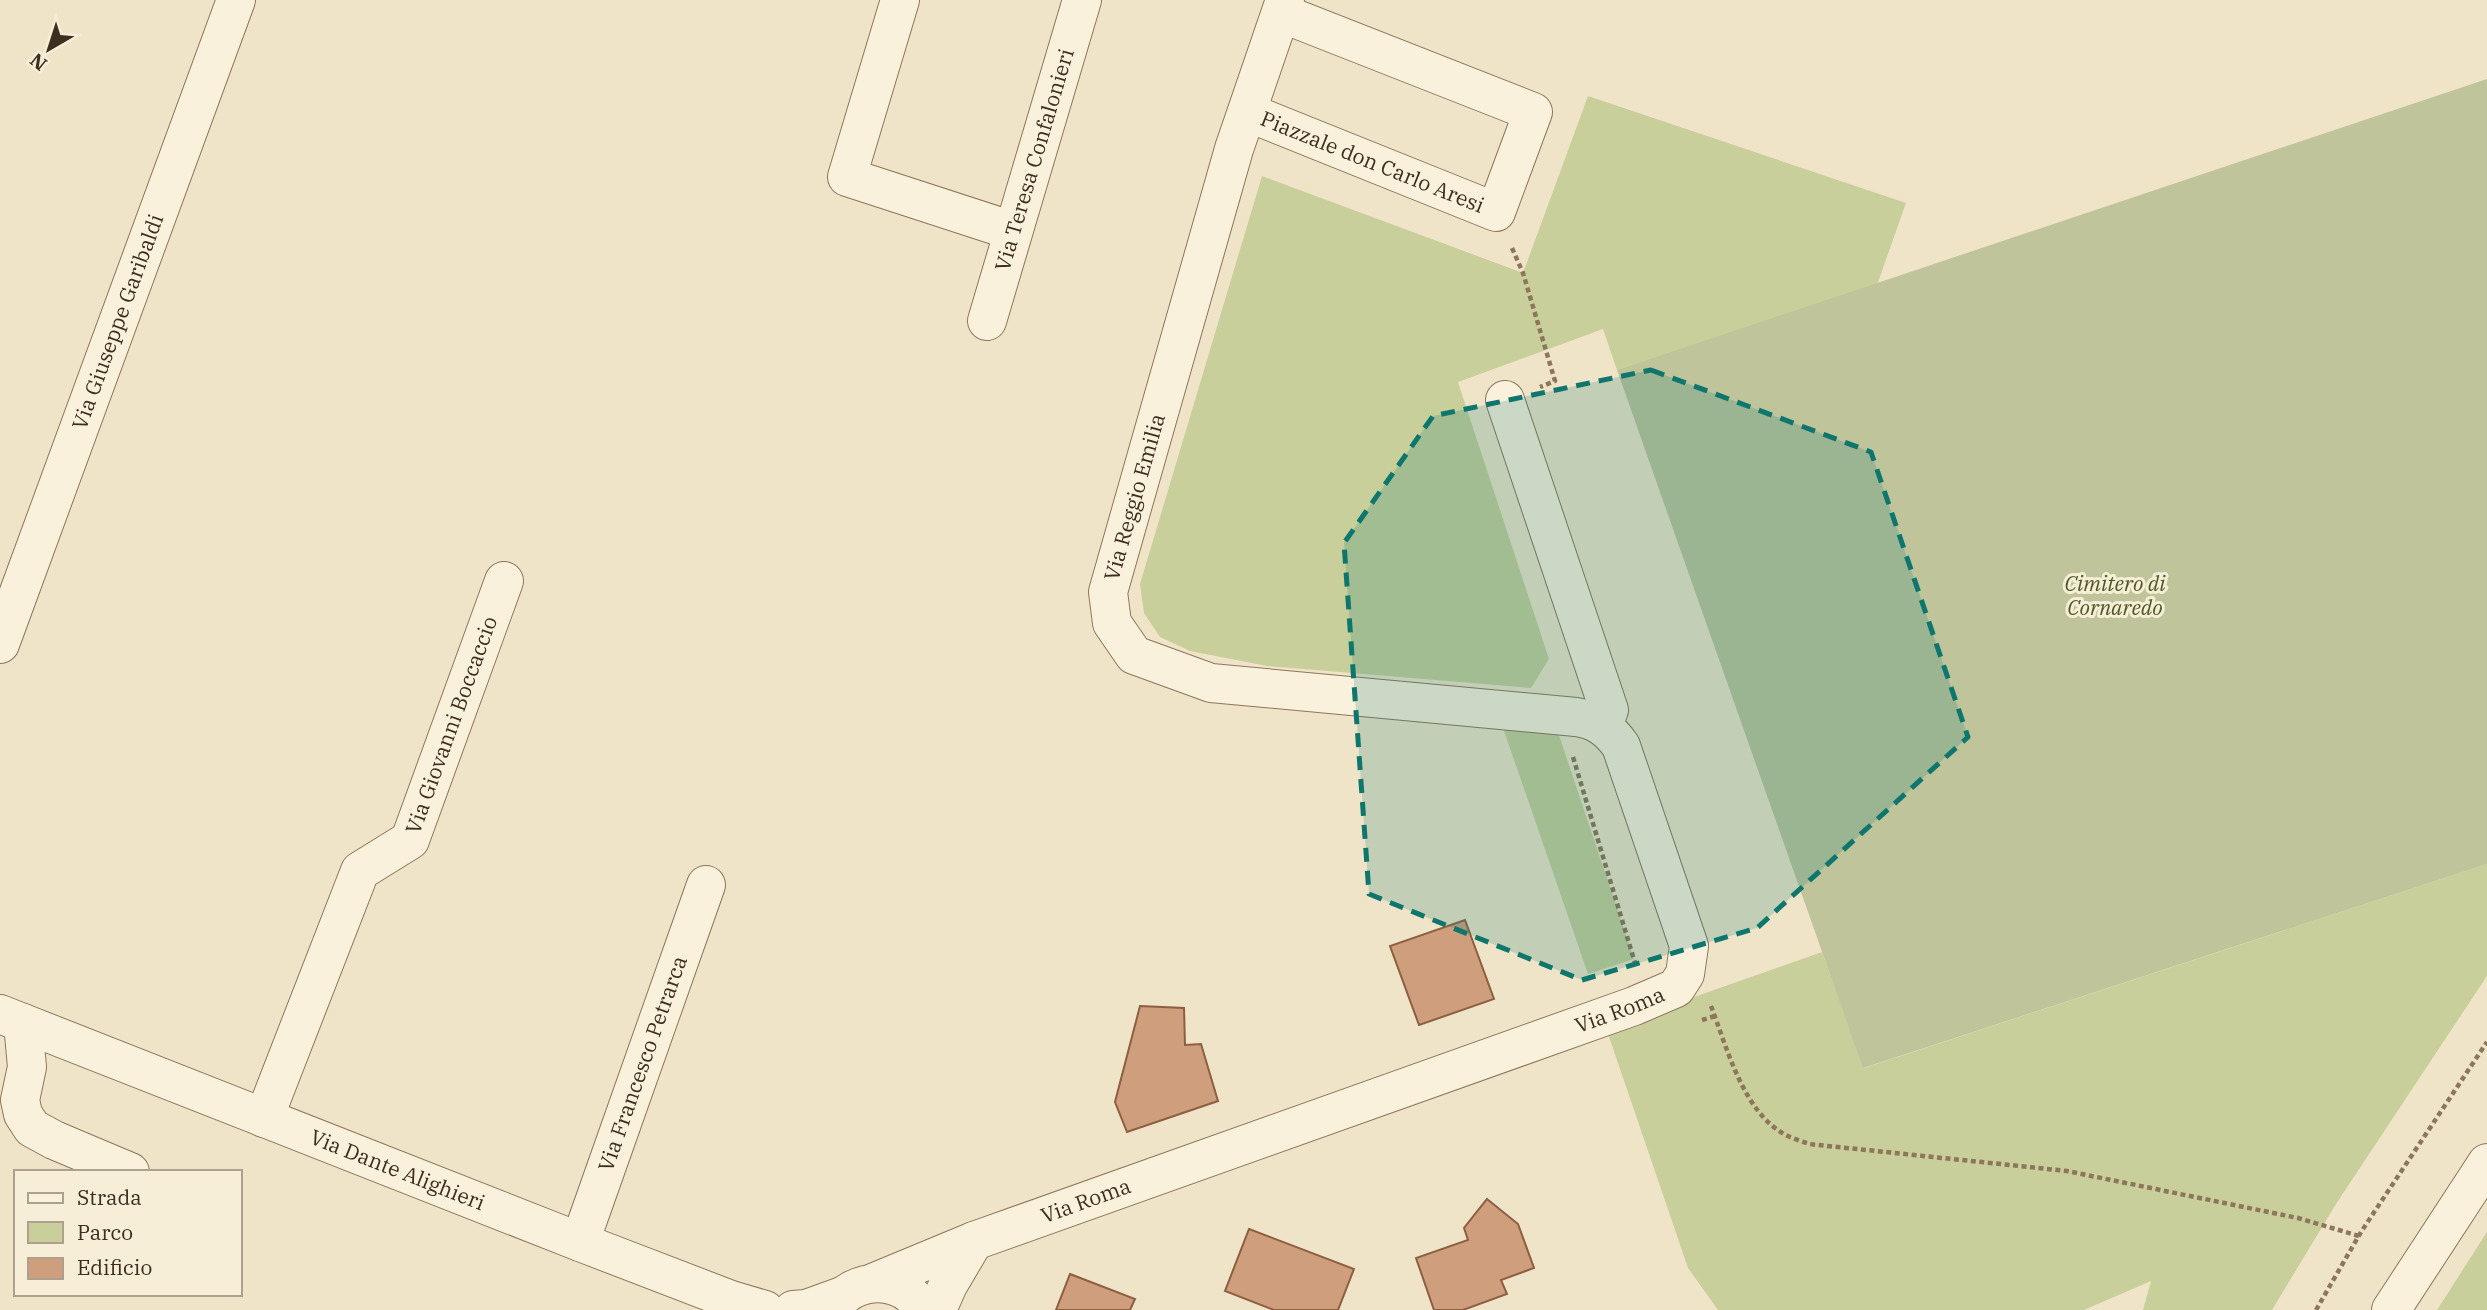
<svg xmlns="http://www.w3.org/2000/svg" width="2487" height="1310" viewBox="0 0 2487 1310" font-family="'IBM Plex Serif',serif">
<rect width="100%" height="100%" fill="#f0e4c8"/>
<!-- green -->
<g fill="#c9cf9b">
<path d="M1588,96l318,107 -29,82 -260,85 -14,-41 -145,53 91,277 -18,29 -264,-22 -77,-15 -30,-14 -16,-24 -4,-29 122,-408 261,97z"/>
<path d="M1501,722l56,7 77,230 -46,15z"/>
<path d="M2487,864v112l-151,228 -64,106h-129l8,-29 -67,29h-366l-30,-42 -82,-240 216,-76 42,116z"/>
<path d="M2487,1232v78h-50z"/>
</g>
<!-- cemetery -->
<path fill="#bfc49a" d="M2487,79v785l-624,204 -246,-698z"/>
<!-- building -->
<g fill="#cf9f7d" stroke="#8d5f41" stroke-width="2">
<path d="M1465,920l29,79 -75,26 -29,-79z"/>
<path d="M1140,1006l44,2 1,37 16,-1 17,57 -91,31 -12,-30z"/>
<path d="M1487,1199l31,25 16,44 -33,12 6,14 -44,16h-29l-18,-52 52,-18 -4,-12z"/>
<path d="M1249,1229l105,40 -16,41h-64l-49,-19z"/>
<path d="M1070,1274l65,25 -5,11h-74z"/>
</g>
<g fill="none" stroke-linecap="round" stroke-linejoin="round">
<!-- minor casing -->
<g stroke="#8d765c" stroke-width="40">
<g id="minor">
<path d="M900,0l-53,177 166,54"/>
<path id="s1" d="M1247,112l249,100 37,-100 -252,-99"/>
<path id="s2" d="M987,321l95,-321"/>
<path d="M1505,400l104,310 -6,16"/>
<path id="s3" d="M0,644l236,-644"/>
<path id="s4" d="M0,1014l580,228 151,58 34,10"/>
<path d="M23,1023l4,44 -7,33 3,14 9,14 22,12 76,32"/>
<path id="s5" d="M264,1118l96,-247 50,-31 94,-259"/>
<path id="s6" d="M580,1242l126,-357"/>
<path id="s7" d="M875,1282l99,-41 660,-235 42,-18 9,-14 4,-28 -68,-200c-12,-17 -24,-26 -45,-29l-365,-34 -77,-28 -22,-32 -4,-31 126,-443 51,-149"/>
<path d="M793,1310l13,-1 36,-13"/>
<path d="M831,1310c23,-35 70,-36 93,0"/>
<path d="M937,1310l11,-25 26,-44"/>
<path d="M2391,1310l96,-147"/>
</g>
</g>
<!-- path -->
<g stroke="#8d765c" stroke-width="4.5" stroke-dasharray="5 3.5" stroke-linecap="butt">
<path d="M1512,248l11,25 32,108 -15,6"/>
<path d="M1573,757l62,206"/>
<path d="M1711,1006c16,42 32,105 73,128 7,4 17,7 25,10l258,27 231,47 61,18"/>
<path d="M1702,1020l13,-4"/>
<path d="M2316,1310l45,-78 126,-190"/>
</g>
<!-- minor -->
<use href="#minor" stroke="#faf1dc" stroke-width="38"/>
</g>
<!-- marked area -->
<path fill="#0f766e" fill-opacity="0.2" stroke="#0f766e" stroke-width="5" stroke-dasharray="14 9" stroke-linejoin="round" d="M1651,370l220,82 97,285 -211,191 -175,52 -213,-86 -25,-351 89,-127z"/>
<g text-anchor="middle" stroke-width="6" stroke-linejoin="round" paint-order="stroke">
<!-- street labels -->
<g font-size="21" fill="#3d2e20" stroke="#f7eed8">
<text dy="7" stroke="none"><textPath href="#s2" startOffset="168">Via Teresa Confalonieri</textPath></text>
<text dy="7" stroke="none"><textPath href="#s1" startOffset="135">Piazzale don Carlo Aresi</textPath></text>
<text dy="7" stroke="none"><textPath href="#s3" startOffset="343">Via Giuseppe Garibaldi</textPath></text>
<text dy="7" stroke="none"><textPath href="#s7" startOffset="1782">Via Reggio Emilia</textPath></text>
<text dy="7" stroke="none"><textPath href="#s5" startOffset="446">Via Giovanni Boccaccio</textPath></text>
<text dy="7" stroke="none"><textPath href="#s7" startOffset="793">Via Roma</textPath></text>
<text dy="7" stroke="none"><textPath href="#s6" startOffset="189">Via Francesco Petrarca</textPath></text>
<text dy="7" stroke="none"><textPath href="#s4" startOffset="427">Via Dante Alighieri</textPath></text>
<text dy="7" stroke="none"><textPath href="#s7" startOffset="226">Via Roma</textPath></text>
</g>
<!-- park labels -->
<g font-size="21" font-style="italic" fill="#4d5a26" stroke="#f7eed8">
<text x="2115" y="591">Cimitero di<tspan x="2115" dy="24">Cornaredo</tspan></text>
</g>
</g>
<!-- legend -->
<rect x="14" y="1170" width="228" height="126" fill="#f7eed8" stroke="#ada18e" stroke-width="2"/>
<rect x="28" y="1193" width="35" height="10" fill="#faf1dc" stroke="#ada18e" stroke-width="2"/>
<text x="77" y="1205" font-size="21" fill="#3d2e20">Strada</text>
<rect x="28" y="1222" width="35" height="21" fill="#c9cf9b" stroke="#ada18e" stroke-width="2"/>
<text x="77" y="1240" font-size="21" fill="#3d2e20">Parco</text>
<rect x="28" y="1258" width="35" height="21" fill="#cf9f7d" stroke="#ada18e" stroke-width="2"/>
<text x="77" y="1275" font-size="21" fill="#3d2e20">Edificio</text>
<!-- north arrow -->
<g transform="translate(49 49) rotate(219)" stroke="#f7eed8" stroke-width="5" paint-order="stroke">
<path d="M0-5L12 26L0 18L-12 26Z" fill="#3d2e20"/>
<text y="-10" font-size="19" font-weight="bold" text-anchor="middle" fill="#3d2e20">N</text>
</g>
</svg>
